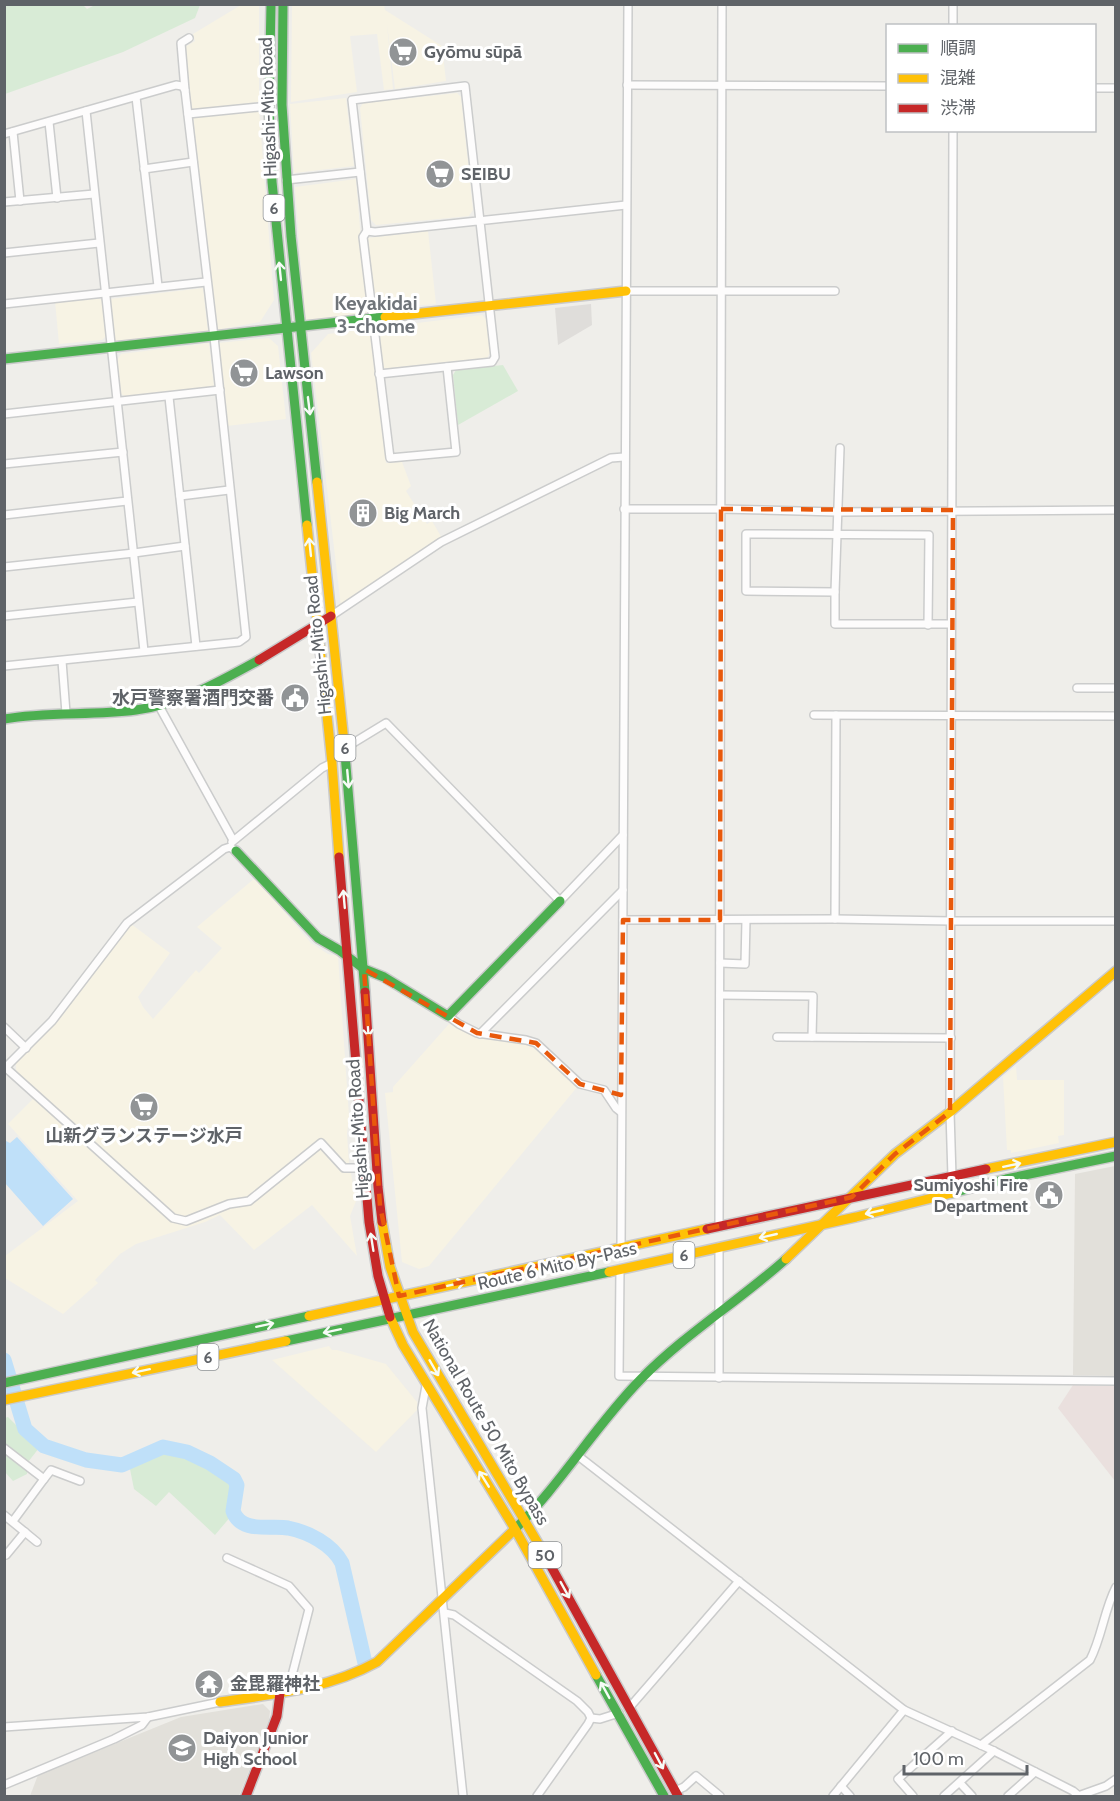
<svg xmlns="http://www.w3.org/2000/svg" width="1120" height="1801" viewBox="0 0 1120 1801" font-family="Cabin,'Noto Sans JP',sans-serif">
<rect width="100%" height="100%" fill="#efeeea"/>
<!-- commercial -->
<g fill="#f7f3e4">
<path d="M241,5h18v97l-67,8 -7,-63 10,-6 -2,-7z"/>
<path d="M292,5h92l1,5 57,36 4,35 -51,8 -8,-65 6,65 -9,1 -7,-56 -27,2 7,56 -66,10z"/>
<path d="M457,93l4,4 12,113 -4,6 -93,9 -5,-5 -11,-112 3,-5z"/>
<path d="M346,98l8,68 -60,7 -4,-69z"/>
<path d="M259,109l15,191 -14,22 -44,8 -23,-215z"/>
<path d="M356,179l11,135 -62,8 -10,-135z"/>
<path d="M428,231l8,73 -62,5 -6,-71z"/>
<path d="M203,288l5,44 -93,11 -5,-44z"/>
<path d="M97,297l6,4 4,34 -5,5 -43,4 -4,-43z"/>
<path d="M482,315l5,5 3,33 -3,5 -106,11 -4,-41z"/>
<path d="M370,329l16,134 16,-1 9,24 -5,5 21,33 5,-3 10,17 -101,69 -30,-254 17,-19z"/>
<path d="M269,338l9,8 8,73 -59,7 -9,-83z"/>
<path d="M209,343l5,43 -88,11 -5,-3 -4,-34 4,-6z"/>
<path d="M255,878l56,65 17,11 10,2 11,160 -2,18 2,29 7,38 -6,15 7,40 -45,-51 -58,45 -34,-35 -15,7 -69,22 -16,10 -25,26 3,3 -35,31 -58,-36v-22l73,-55 -70,-77 30,-30 -22,-20v-12l42,-41 73,-97 39,29 -32,44 5,10 10,12 43,-49 3,3 23,-25 -25,-21z"/>
<path d="M449,1024l35,15 46,5 11,6 37,36 -149,180 -10,3 -17,-7 -17,-169 8,-1v-5z"/>
<path d="M1016,1066l1,14h47v55l-6,1 1,7 -48,10v-3h-4l-4,-73z"/>
<path d="M329,1346l3,4h5l49,14 31,38 1,7 -42,43 -104,-92z"/>
</g>
<!-- industrial -->
<path fill="#dfddda" d="M591,304l1,21 -34,20 -3,-37z"/>
<!-- education -->
<g fill="#e2e0da">
<path d="M1115,1166v210l-42,-1 2,-201z"/>
<path d="M263,1704l7,7 -1,9 -30,76h-209l8,-21 143,-58z"/>
</g>
<!-- medical -->
<path fill="#eae0de" d="M1073,1385l42,1v95l-57,-73z"/>
<!-- green -->
<g fill="#d8ebd6">
<path d="M97,4l103,1 -5,13 -72,34 -118,42v-89h78l4,4z"/>
<path d="M503,365l15,26 -60,34 -5,-50 3,-5z"/>
<path d="M8,1417l31,31 -11,14 -1,12 -14,7 -8,-9v-54z"/>
<path d="M166,1450c23,4 54,17 68,36l-4,21 1,9 -16,19 -46,-43 -13,14 -22,-17 -4,-20 19,-13z"/>
</g>
<!-- water -->
<path fill="#bfe0f9" d="M17,1137l56,62 -30,27 -38,-43v-41l1,-1 4,2z"/>
<g fill="none" stroke-linecap="round" stroke-linejoin="round">
<!-- river -->
<path stroke="#bfe0f9" stroke-width="15" d="M4,1360l21,69 19,17 42,14 36,5 41,-18 24,5 23,11 24,16 3,6 -4,26c8,23 38,14 55,17 20,4 44,16 54,35l23,100"/>
<!-- street casing -->
<g stroke="#cbcccc" stroke-width="10">
<g id="street">
<path d="M953,4v22"/>
<path d="M627,85l261,1"/>
<path d="M1094,88h22"/>
<path d="M185,90l-4,-47 8,-5"/>
<path d="M136,97l22,189"/>
<path d="M86,111l58,540"/>
<path d="M188,114l81,-8"/>
<path d="M49,122l8,76"/>
<path d="M13,132l7,69"/>
<path d="M4,134l172,-49 6,1 3,4 29,247 32,300 -7,5 -235,24"/>
<path d="M144,169l49,-7"/>
<path d="M286,180l74,-8"/>
<path d="M4,202l90,-8"/>
<path d="M367,231l-4,6 27,221 66,-6 -9,-85"/>
<path d="M4,253l95,-10"/>
<path d="M626,291h209"/>
<path d="M4,304l202,-22"/>
<path d="M379,374l113,-12 3,-5 -30,-271 -113,14 15,131 8,1 251,-27"/>
<path d="M169,397l27,249"/>
<path d="M4,414l216,-24"/>
<path d="M840,448l-5,144v32h116"/>
<path d="M4,464l119,-12"/>
<path d="M180,496l49,-6"/>
<path d="M624,509h97l116,3 279,-2"/>
<path d="M4,515l123,-14"/>
<path d="M4,567l130,-14 51,-7"/>
<path d="M835,592l-89,-1v-57l183,1 -1,90"/>
<path d="M4,616l134,-14"/>
<path d="M331,616l110,-74 170,-84 13,-1"/>
<path d="M62,661l4,52"/>
<path d="M1077,688h39"/>
<path d="M159,706l74,134"/>
<path d="M814,715l302,1"/>
<path d="M345,748l41,-25 174,178 63,-66"/>
<path d="M232,842l90,-74 10,-5"/>
<path d="M835,919l1,-204"/>
<path d="M623,920l212,-1 116,2h165"/>
<path d="M720,963l25,1 1,-44"/>
<path d="M720,995l93,1 -1,41"/>
<path d="M448,1016l11,8 18,9 49,7 10,3 44,41 24,6 12,18 5,4"/>
<path d="M4,1027l22,21"/>
<path d="M480,1034l143,-144"/>
<path d="M777,1037l174,1"/>
<path d="M6,1068l167,150 13,3 43,-17 20,-3 72,-58 23,25h19"/>
<path d="M4,1069l48,-48 75,-98 97,-74 6,-2 6,4"/>
<path d="M952,1177l-2,-65 3,-982"/>
<path d="M719,1227l3,-1223"/>
<path d="M621,1248l7,-1244"/>
<path d="M620,1269l-1,107 497,5"/>
<path d="M719,1378v-131"/>
<path d="M426,1386l-4,22 41,388"/>
<path d="M4,1448l40,31 -31,42"/>
<path d="M577,1455l327,255 90,41 79,40 6,5"/>
<path d="M44,1479l7,-9 29,11"/>
<path d="M4,1515l33,27"/>
<path d="M4,1553l2,2 19,-23"/>
<path d="M227,1558l62,28 20,23 -21,82"/>
<path d="M445,1613l9,2 123,86 11,11 3,6 -3,6 -51,72"/>
<path d="M629,1708l110,-127"/>
<path d="M591,1718l9,1 19,-6"/>
<path d="M4,1727l144,-10 72,-15"/>
<path d="M981,1745l109,-85c12,-23 14,-50 26,-73"/>
<path d="M960,1783l12,13"/>
<path d="M4,1785l110,-46 28,-14 6,-8"/>
<path d="M841,1786l9,10"/>
<path d="M675,1791l9,-4 12,-11 24,20"/>
<path d="M833,1796l71,-86"/>
<path d="M913,1796l-15,-17 54,-48"/>
<path d="M944,1796l50,-45"/>
<path d="M1008,1796l27,-24"/>
<path d="M1078,1796l28,-10 10,-7"/>
</g>
</g>
<!-- fast casing -->
<g stroke="#cacacb" stroke-width="12">
<g id="fast">
<path d="M271,4l-2,102 3,76 35,343"/>
<path d="M283,4l-1,101 9,131 26,246"/>
<path d="M4,359l381,-42"/>
<path d="M4,719c44,-8 88,-3 132,-9 45,-6 85,-29 123,-50"/>
<path d="M344,742l21,250"/>
<path d="M236,851l82,87 21,12 25,19 20,8 64,39 112,-115"/>
<path d="M952,1193l54,-14 110,-23"/>
<path d="M286,1341l323,-69"/>
<path d="M4,1383l305,-67"/>
<path d="M514,1530c47,-46 81,-104 127,-151 44,-45 98,-78 145,-120"/>
<path d="M596,1675l68,121"/>
</g>
</g>
<!-- slow casing -->
<g stroke="#cacacb" stroke-width="12">
<g id="slow">
<path d="M385,317l241,-26"/>
<path d="M317,482l27,260"/>
<path d="M307,525l25,238 7,94"/>
<path d="M986,1169l130,-27"/>
<path d="M382,1222l8,45 23,65 129,218"/>
<path d="M786,1259l109,-105 55,-42 166,-141"/>
<path d="M609,1272l247,-55 96,-24"/>
<path d="M309,1316l398,-87"/>
<path d="M390,1317l13,28 112,184 81,146"/>
<path d="M4,1400l282,-59"/>
<path d="M220,1702c55,-8 108,-13 157,-40l137,-132"/>
</g>
</g>
<!-- jam casing -->
<g stroke="#cacacb" stroke-width="12">
<g id="jam">
<path d="M259,660l72,-44"/>
<path d="M339,857l30,365 9,54 12,41"/>
<path d="M365,992l13,195 4,35"/>
<path d="M707,1229l279,-60"/>
<path d="M542,1550l136,246"/>
<path d="M246,1796l31,-80 3,-23"/>
</g>
</g>
<!-- street -->
<use href="#street" stroke="#fdfcfc" stroke-width="7"/>
<!-- fast -->
<use href="#fast" stroke="#4caf50" stroke-width="9"/>
<!-- slow -->
<use href="#slow" stroke="#ffc107" stroke-width="9"/>
<!-- jam -->
<use href="#jam" stroke="#c62828" stroke-width="9"/>
</g>
<!-- one-way arrows -->
<defs><path id="oneway-shaft" d="M-6 0H5M1.5-3L5.5 0L1.5 3" fill="none" stroke-width="1.6" stroke-linecap="round" stroke-linejoin="round" transform="scale(1.5)"/></defs>
<g stroke="#f6fbf6">
<use href="#oneway-shaft" transform="translate(280 271) rotate(-96)"/>
<use href="#oneway-shaft" transform="translate(309 406) rotate(83)"/>
<use href="#oneway-shaft" transform="translate(310 547) rotate(-96)"/>
<use href="#oneway-shaft" transform="translate(348 779) rotate(85)"/>
<use href="#oneway-shaft" transform="translate(344 899) rotate(-95)"/>
<use href="#oneway-shaft" transform="translate(368 1028) rotate(86)"/>
<use href="#oneway-shaft" transform="translate(1012 1165) rotate(-12)"/>
<use href="#oneway-shaft" transform="translate(874 1212) rotate(167)"/>
<use href="#oneway-shaft" transform="translate(768 1236) rotate(167)"/>
<use href="#oneway-shaft" transform="translate(372 1242) rotate(-99)"/>
<use href="#oneway-shaft" transform="translate(456 1284) rotate(-12)"/>
<use href="#oneway-shaft" transform="translate(265 1325) rotate(-12)"/>
<use href="#oneway-shaft" transform="translate(332 1331) rotate(168)"/>
<use href="#oneway-shaft" transform="translate(434 1368) rotate(60)"/>
<use href="#oneway-shaft" transform="translate(141 1371) rotate(168)"/>
<use href="#oneway-shaft" transform="translate(484 1479) rotate(-122)"/>
<use href="#oneway-shaft" transform="translate(565 1590) rotate(61)"/>
<use href="#oneway-shaft" transform="translate(605 1690) rotate(-119)"/>
<use href="#oneway-shaft" transform="translate(659 1761) rotate(62)"/>
</g>
<!-- marked area -->
<path fill="none" stroke="#e8590c" stroke-width="4.5" stroke-dasharray="12 8" stroke-linejoin="round" d="M721,509l232,1 -3,602 -55,42 -43,43 -453,99 -19,-90 -16,-237 113,64 59,10 44,41 41,11 2,-175h97z"/>
<!-- icons -->
<defs>
<g id="supermarket-disc" transform="scale(1.5)"><circle r="9.5" fill="#919496" stroke="#fff"/><path d="M-6-5.5h2.5l.6 2H6L4.5 2H-2.5L-4.4-4H-6ZM-1.5 3.2a1.3 1.3 0 1 0 .1 0ZM3 3.2a1.3 1.3 0 1 0 .1 0Z" fill="#fff"/></g>
<g id="building-disc" transform="scale(1.5)"><circle r="9.5" fill="#919496" stroke="#fff"/><path d="M-4-6H4V6H1V3H-1V6H-4ZM-2.5-4.3h1.7v1.8h-1.7ZM.8-4.3h1.7v1.8H.8ZM-2.5-1h1.7V.8h-1.7ZM.8-1h1.7V.8H.8Z" fill="#fff"/></g>
<g id="civic-disc" transform="scale(1.5)"><circle r="9.5" fill="#919496" stroke="#fff"/><path d="M-.6-6.5H3V-4.5H.6V-3L4-1V1h2V6H-6V1h2V-1L-.6-3ZM-1.2 2.5V6h2.4V2.5Z" fill="#fff"/></g>
<g id="temple-disc" transform="scale(1.5)"><circle r="9.5" fill="#919496" stroke="#fff"/><path d="M0-6L5-2H3V0L6.5 2.5H4V6H1.5V3h-3V6H-4V2.5H-6.5L-3 0V-2H-5Z" fill="#fff"/></g>
<g id="school-disc" transform="scale(1.5)"><circle r="9.5" fill="#919496" stroke="#fff"/><path d="M0-5L7-2L0 1L-7-2ZM-4 1L0 2.5L4 1V4Q0 6-4 4Z" fill="#fff"/></g>
</defs>
<g fill-rule="evenodd">
<use href="#supermarket-disc" x="403" y="52"/>
<use href="#supermarket-disc" x="440" y="174"/>
<use href="#supermarket-disc" x="244" y="373"/>
<use href="#building-disc" x="363" y="513"/>
<use href="#civic-disc" x="295" y="698"/>
<use href="#supermarket-disc" x="144" y="1107"/>
<use href="#civic-disc" x="1049" y="1195"/>
<use href="#temple-disc" x="209" y="1684"/>
<use href="#school-disc" x="182" y="1748"/>
</g>
<g text-anchor="middle" stroke-width="6" stroke-linejoin="round" paint-order="stroke">
<!-- shield labels -->
<g fill="#fff" stroke="#8f9295" stroke-width="1.5">
<rect x="263.5" y="195" width="21" height="26" rx="4.5"/>
<rect x="334.5" y="735" width="21" height="26" rx="4.5"/>
<rect x="673.5" y="1242" width="21" height="26" rx="4.5"/>
<rect x="197.5" y="1344" width="21" height="26" rx="4.5"/>
<rect x="528.5" y="1542" width="33" height="26" rx="4.5"/>
</g>
<g font-size="16" font-weight="bold" fill="#5f6368">
<text x="274" y="214">6</text>
<text x="345" y="754">6</text>
<text x="684" y="1261">6</text>
<text x="208" y="1363">6</text>
<text x="545" y="1561">50</text>
</g>
<!-- poi labels -->
<g font-size="18" font-weight="bold" fill="#5f6368" stroke="#fff" text-anchor="start">
<text x="424" y="58">Gyōmu sūpā</text>
<text x="461" y="180">SEIBU</text>
<text x="265" y="379">Lawson</text>
<text x="384" y="519">Big March</text>
<text x="274" y="704" text-anchor="end">水戸警察署酒門交番</text>
<text x="144" y="1142" text-anchor="middle">山新グランステージ水戸</text>
<text x="1028" y="1191" text-anchor="end">Sumiyoshi Fire<tspan x="1028" dy="21">Department</tspan></text>
<text x="230" y="1690">金毘羅神社</text>
<text x="203" y="1744">Daiyon Junior<tspan x="203" dy="21">High School</tspan></text>
</g>
<!-- street labels -->
<g font-size="18" fill="#5f6368" stroke="#fff">
<text transform="translate(268 107) rotate(-92)" y="6">Higashi-Mito Road</text>
<text transform="translate(318 645) rotate(-96)" y="6">Higashi-Mito Road</text>
<text transform="translate(358 1129) rotate(-94)" y="6">Higashi-Mito Road</text>
<text transform="translate(557 1266) rotate(-13)" y="6">Route 6 Mito By-Pass</text>
<text transform="translate(486 1422) rotate(60)" y="6">National Route 50 Mito Bypass</text>
</g>
<!-- neighbourhood labels -->
<g font-size="20" font-weight="bold" fill="#70757a" stroke="#fff">
<text x="376" y="310">Keyakidai<tspan x="376" dy="23">3-chome</tspan></text>
</g>
</g>
<!-- border -->
<rect width="1120" height="1801" fill="none" stroke="#5f6368" stroke-width="12"/>
<!-- legend -->
<rect x="886" y="24" width="210" height="108" fill="#ffffff" stroke="#bfc1c3" stroke-width="1.5"/>
<rect x="898" y="44" width="30" height="9" fill="#4caf50" stroke="#bfc1c3" stroke-width="1.5"/>
<text x="940" y="54" font-size="18" fill="#5f6368">順調</text>
<rect x="898" y="74" width="30" height="9" fill="#ffc107" stroke="#bfc1c3" stroke-width="1.5"/>
<text x="940" y="84" font-size="18" fill="#5f6368">混雑</text>
<rect x="898" y="104" width="30" height="9" fill="#c62828" stroke="#bfc1c3" stroke-width="1.5"/>
<text x="940" y="114" font-size="18" fill="#5f6368">渋滞</text>
<!-- scale -->
<path d="M904 1765v9h123v-9" fill="none" stroke="#5f6368" stroke-width="3"/>
<text x="913" y="1765" font-size="18" fill="#5f6368" stroke="#ffffff" stroke-width="4.5" paint-order="stroke">100 m</text>
</svg>
